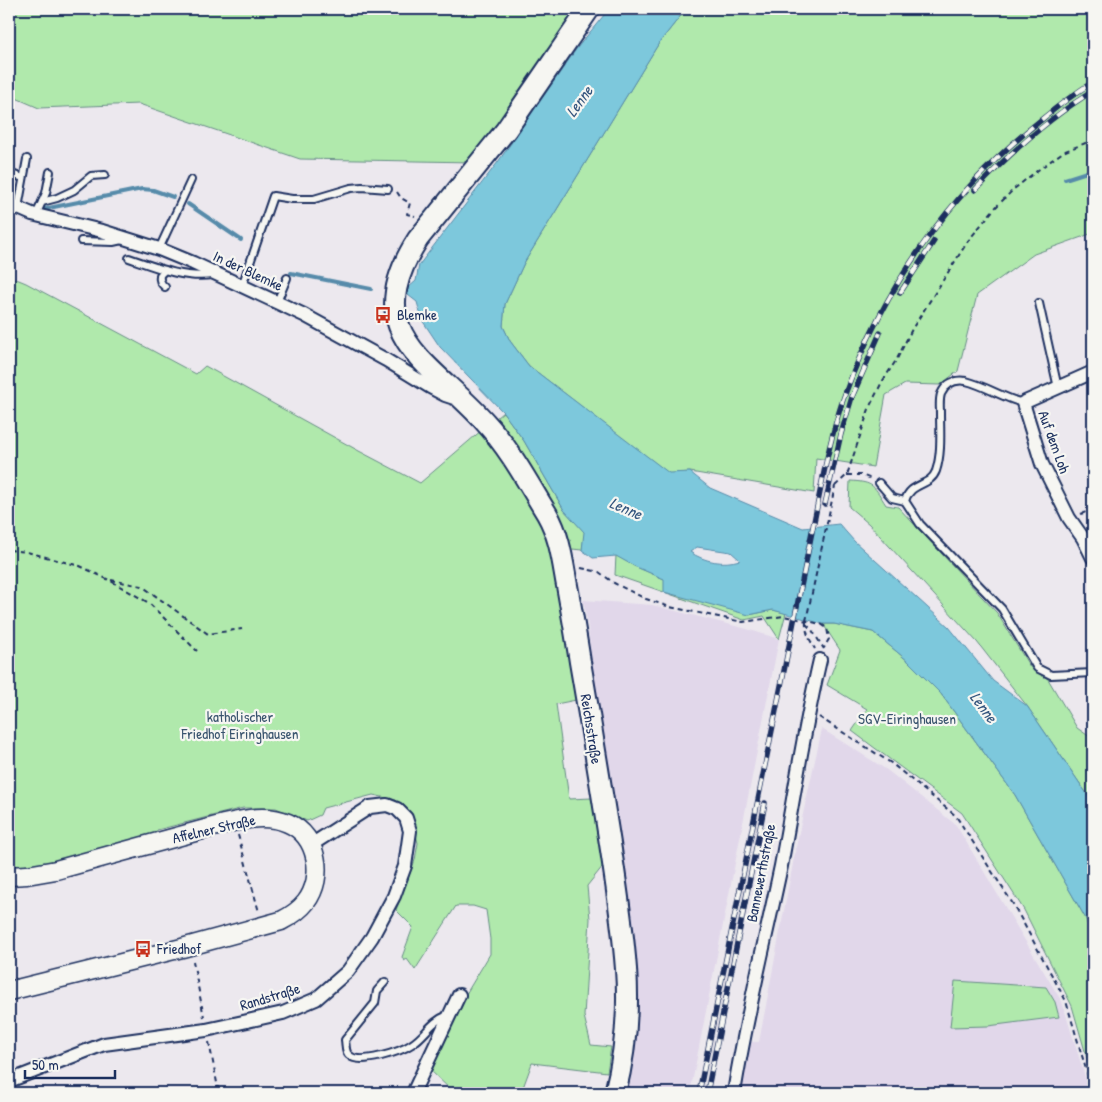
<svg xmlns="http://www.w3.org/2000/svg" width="1102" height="1102" viewBox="0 0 1102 1102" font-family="'Patrick Hand',sans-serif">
<rect width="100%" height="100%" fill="#ece8ee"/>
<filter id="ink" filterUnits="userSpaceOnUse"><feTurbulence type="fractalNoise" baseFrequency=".02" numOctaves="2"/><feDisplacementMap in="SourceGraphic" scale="10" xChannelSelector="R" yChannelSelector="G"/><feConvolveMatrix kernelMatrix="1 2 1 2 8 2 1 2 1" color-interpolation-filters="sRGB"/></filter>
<g filter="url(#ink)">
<!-- built -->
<g fill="#e1d7ea">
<path d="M583,600l69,5 95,24 32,10 -89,454h-63l5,-27 3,-54 -5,-86 -11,-94 -26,-142 -5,-63z"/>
<path d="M822,729l65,41 69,55 106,177 25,81 1,10h-349l6,-51h14l40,-210z"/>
</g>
<!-- green -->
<g fill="#b0e9ac" stroke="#668c85">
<path d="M9,9h574l-109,153 -174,-3 -161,-55 -100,4 -30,-13z"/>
<path d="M686,9h407v224l-59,21 -57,41 -19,76 -18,14 -35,-1 -19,11 -13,72 -57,-9 -2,35 -124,-21 -21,2 -140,-108 -19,-25 -7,-15 2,-22 19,-41 135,-220z"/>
<path d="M9,276l17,7 170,91 9,-8 154,85 61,32 83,-71 21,29 40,69 21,22 -3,18 -30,-3 24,153 -20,4 13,95 23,-1 11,68 -16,20 3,33 -6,97 7,29 20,2 -4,25 -75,-9 -11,30h-67l-25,-24 34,-70 27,-45v-15l-4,-29 -13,-4h-17l-41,64 -8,-11 -3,2 -2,-4 11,-30 -17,-17 19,-50 3,-17 -5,-20 -9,-15 -8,-8 -23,-5 -50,13 -3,7 -13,6 -31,-13h-33l-86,22 -1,7 -104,28 -43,6z"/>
<path d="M850,481c24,1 24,5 36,24l12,2 99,106 33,54 18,12 29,49 16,11v68l-6,-13 -60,-88 -50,-64 -108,-118 -20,-17z"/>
<path d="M616,555l18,11 115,49 24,-5 13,3 -7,26 -15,-23 -20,4 -129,-45z"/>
<path d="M823,624h11l39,8 35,29 33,33 74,101 71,124 7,26v134l-21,-73 -48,-96 -62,-97 -110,-82 15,-22 -40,-24 13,-35z"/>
<path d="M955,981l91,6 9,15 4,15 -71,9 -38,1z"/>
</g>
<!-- water -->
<path fill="#7dc8dc" stroke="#568baa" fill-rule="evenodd" d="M609,9h77l-27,34 -135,220 -19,41 -2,22 7,15 19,25 140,107 21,-1 20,16 93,40 36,-4 15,17 95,86 44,54 34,25 60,88 6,13v138l-7,-26 -71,-124 -74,-101 -33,-33 -35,-29 -39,-8h-11l-50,-14 -24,5 -85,-23v-13l-30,-13 -18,-10 -23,2 -11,-8 2,-18 -20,-22 -40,-69 -21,-29 -63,-65 -18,-27 -5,-18 -9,-7v-7l8,-7 3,-16 79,-103 79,-114zM697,547l34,5 9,8c-17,5 -35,2 -50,-8z"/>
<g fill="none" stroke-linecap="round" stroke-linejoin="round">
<!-- stream -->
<g stroke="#568baa" stroke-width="4">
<path d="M1065,179l28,-9"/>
<path d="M188,204l53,36"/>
<path d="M44,209l98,-20 11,1 20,7"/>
<path d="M291,273l80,16"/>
</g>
<!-- service casing -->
<g stroke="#1b2f5e" stroke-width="10">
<g id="service">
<path d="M9,173l14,5"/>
<path d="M42,202l4,-9 4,-21"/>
<path d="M18,208l9,-49"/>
<path d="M36,215l6,-13 15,-4 17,-8 17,-14 14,-1"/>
<path d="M81,241l32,1 9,-2"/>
<path d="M159,249l32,-69"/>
<path d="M129,258c26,9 55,21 83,17"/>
<path d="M165,270l-5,5c-1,5 1,9 5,12"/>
<path d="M242,286l31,-90 19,3h22l37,-11 11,-1 26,2"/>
<path d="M277,302l10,-24"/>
<path d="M1039,303l19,85"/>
<path d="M1023,403c-20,-5 -37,-17 -57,-22 -11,-2 -20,2 -25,13 -2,6 -1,13 -1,19 0,18 2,40 -4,58 -6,16 -26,11 -31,30l15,23 82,85 35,59 14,7 42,-2"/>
<path d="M879,483l13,15 13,3"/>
<path d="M385,982l-8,9 -2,12 -30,37c1,5 0,12 4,15 10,11 53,-4 63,-11 14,-9 18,-22 36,-29"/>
</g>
</g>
<!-- minor casing -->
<g stroke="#1b2f5e" stroke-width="16">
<g id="minor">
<path d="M9,204l23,10 70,17 57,18 34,14 111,52 82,45 44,27 15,8 9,3h3"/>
<path d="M1093,372l-70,31 19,61 27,54 14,20 10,20"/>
<path d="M9,1081l95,-37 102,-14 37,-8 40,-9 33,-14 32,-28 24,-34 22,-41 11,-30 5,-35 -4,-13 -9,-9 -10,-4 -17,2 -59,38"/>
<path d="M413,1093l46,-98"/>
<path d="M734,1093c12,-76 31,-151 47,-227 13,-69 23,-138 39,-206"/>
</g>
</g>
<!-- secondary casing -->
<g stroke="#1b2f5e" stroke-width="21">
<path id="secondary" d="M9,876l18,-1 29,-5 168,-46c21,-5 43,-10 64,-1 30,13 37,54 18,79 -7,9 -15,14 -25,19l-99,27 -173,43"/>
</g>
<!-- primary casing -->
<g stroke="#1b2f5e" stroke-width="24">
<path id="primary" d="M589,9l-83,121 -88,109c-61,95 12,122 67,183 25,27 43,61 62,92 12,21 15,43 19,66 5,28 10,55 14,82 11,63 21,125 31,188 6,39 12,79 15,119 3,41 -1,85 -11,124"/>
</g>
<!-- path -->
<g stroke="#1b2f5e" stroke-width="2" stroke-dasharray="5 4" stroke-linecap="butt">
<path d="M397,192l4,6 9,5 -3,11 8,2"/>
<path d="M9,356l4,1"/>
<path d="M847,475h14l11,4"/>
<path d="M835,486l12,-11 23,-69 12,-24 15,-23 15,-30 56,-88 26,-32 20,-20 20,-16 29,-21 30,-12"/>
<path d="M1081,514l12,-5"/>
<path d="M9,550l18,2 53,14 29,14 40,23 48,48"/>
<path d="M581,568l18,4 15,11 32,16 24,8 73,15 41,-6 37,8 6,4 2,11 -5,9"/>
<path d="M111,580l31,6 66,48 34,-5"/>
<path d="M806,621c-1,11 4,19 9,28"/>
<path d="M806,624l6,6 12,19"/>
<path d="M819,717l72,46 65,53 57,88 53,97 24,82 1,10"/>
<path d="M238,835l21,77"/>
<path d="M193,961l11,56"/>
<path d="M209,1042l10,51"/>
</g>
<!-- service -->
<use href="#service" stroke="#f6f6f2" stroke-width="6"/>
<!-- minor -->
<use href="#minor" stroke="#f6f6f2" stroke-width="12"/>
<!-- secondary -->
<use href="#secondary" stroke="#f6f6f2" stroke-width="18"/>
<!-- primary -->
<use href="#primary" stroke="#f6f6f2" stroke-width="20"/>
<!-- rail casing -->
<g stroke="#1b2f5e" stroke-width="5.5">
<g id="rail">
<path d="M975,190c35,-37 75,-73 118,-99"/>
<path d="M900,293l34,-52"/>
<path d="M825,504l16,-70 11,-37 28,-64"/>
<path d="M699,1093l123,-611c6,-30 13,-60 23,-88 40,-109 106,-203 196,-274 17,-14 34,-27 52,-38"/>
<path d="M707,1093l58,-290"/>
</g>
</g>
<!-- rail -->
<use href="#rail" stroke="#f6f6f2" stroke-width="4" stroke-dasharray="11" stroke-linecap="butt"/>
<!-- path-bridge -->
<path stroke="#1b2f5e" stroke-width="2" stroke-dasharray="5 4" stroke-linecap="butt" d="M806,621l29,-135"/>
</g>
</g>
<!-- icons -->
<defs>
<g id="bus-bare" transform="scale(1.35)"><path d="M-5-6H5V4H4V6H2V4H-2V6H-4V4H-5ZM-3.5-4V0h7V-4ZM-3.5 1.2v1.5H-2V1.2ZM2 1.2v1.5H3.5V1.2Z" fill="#c8321e" stroke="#f6f6f2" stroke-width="2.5" paint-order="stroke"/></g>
</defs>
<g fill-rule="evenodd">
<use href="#bus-bare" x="383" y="315"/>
<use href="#bus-bare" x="143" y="949"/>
</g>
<g text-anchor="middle" stroke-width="4.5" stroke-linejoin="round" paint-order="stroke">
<!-- street labels -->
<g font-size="15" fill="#1b2f5e" stroke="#f6f6f2">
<text transform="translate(248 271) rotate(25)" y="5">In der Blemke</text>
<text transform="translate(1054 442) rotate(70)" y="5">Auf dem Loh</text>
<text transform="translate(591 729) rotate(81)" y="5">Reichsstraße</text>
<text transform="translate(214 829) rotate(-13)" y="5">Affelner Straße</text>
<text transform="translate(761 873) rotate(-79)" y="5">Bannewerthstraße</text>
<text transform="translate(270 997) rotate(-17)" y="5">Randstraße</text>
</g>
<!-- poi labels -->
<g font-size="15" fill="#1b2f5e" stroke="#f6f6f2" text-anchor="start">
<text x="397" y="320">Blemke</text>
<text x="157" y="954">Friedhof</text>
</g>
<!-- park labels -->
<g font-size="15" fill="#39546e" stroke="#f6f6f2">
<text x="240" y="722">katholischer<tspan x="240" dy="17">Friedhof Eiringhausen</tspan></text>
<text x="907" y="724">SGV-Eiringhausen</text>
</g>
<!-- water labels -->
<g font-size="16" font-style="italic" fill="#34557e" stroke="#f6f6f2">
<text transform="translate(579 101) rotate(-54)" y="6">Lenne</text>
<text transform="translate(626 508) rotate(23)" y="6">Lenne</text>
<text transform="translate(984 707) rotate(53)" y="6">Lenne</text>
</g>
</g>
<!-- margin -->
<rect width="1102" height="1102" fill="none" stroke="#f6f6f2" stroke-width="30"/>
<rect x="15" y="15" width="1072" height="1072" fill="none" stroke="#1b2f5e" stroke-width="2" filter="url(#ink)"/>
<!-- scale -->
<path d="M25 1070v8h90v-8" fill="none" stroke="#1b2f5e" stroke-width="2.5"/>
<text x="32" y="1070" font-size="15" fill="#1b2f5e" stroke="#f6f6f2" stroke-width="4" paint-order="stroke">50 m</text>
</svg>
